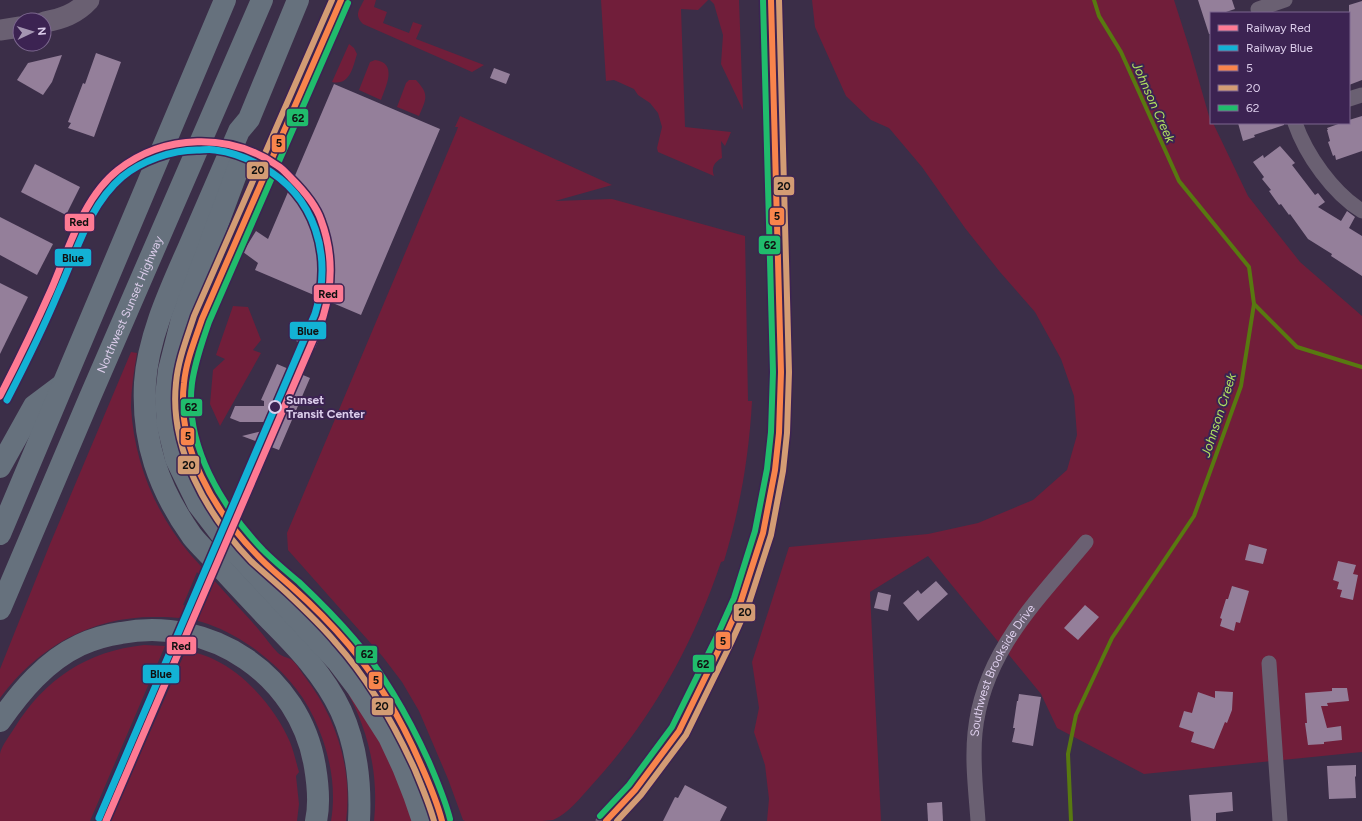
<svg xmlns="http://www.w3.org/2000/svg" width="1362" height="821" viewBox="0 0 1362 821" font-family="Figtree,sans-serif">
<rect width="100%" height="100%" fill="#3b2e48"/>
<!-- green -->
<g fill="#711e3a" fill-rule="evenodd">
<path d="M364,0h12l-2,7 13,5 -4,11 26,10 4,-11 9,3 -6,14 68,26 -12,7 -109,-48c-9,-9 -4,-14 1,-24z"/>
<path d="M601,0h107l-10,10 -17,-1 4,118 46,5 -6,14 -4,-5 1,17c-8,4 -11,10 -8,18l-56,-24 -1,-4 5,-21 -4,-14 -8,-10 -12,-8 -4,-6 -20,-9 -8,1z"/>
<path d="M710,0h29l4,110 -22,-46 2,-29 -9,-31z"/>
<path d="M812,0h362l16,50 21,73h2l35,73 52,66 62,54v436l-218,22 -87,-46 -16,-34 -113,-138 -58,36 11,229h-114l2,-22 -4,-34 -11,-33 5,-24 -7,-46 37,-115 139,-13 50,-11 55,-23 34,-30 10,-35 -3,-39 -13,-37 -26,-47 -35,-40 -35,-44 -43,-61 -33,-39 -18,-8 -25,-24 -31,-69z"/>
<path d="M349,44l5,4 3,6c-4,13 -7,32 -25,28z"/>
<path d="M375,60c23,3 11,26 6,40l-22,-10 11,-28z"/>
<path d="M409,80h7c14,15 10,19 3,36l-22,-9 9,-24z"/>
<path d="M460,116l152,69 -57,16 57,-2 133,37 3,165h4c-3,55 -12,108 -28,160l-3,1c-28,83 -70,159 -130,224 -11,12 -23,28 -38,34 -6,1 -15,1 -22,1 -22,0 -44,0 -66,0l-2,-1 -15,-41 -29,-68 -17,-29 -19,-25 -95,-107 -1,-17 170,-403 1,-3h-3z"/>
<path d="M233,306l15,1 13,33 -8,10 8,3 -41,73 -10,-22 3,-34 12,-11 -9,-4z"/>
<path d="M131,352l6,1c-3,18 -6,36 -6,54 3,54 24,106 59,147 13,15 27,29 40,44 10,11 20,21 29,32 6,7 12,16 19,23 4,4 10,4 14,7 5,4 9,12 13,17 31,40 48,92 41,144h-15c6,-35 -2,-71 -17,-103 -13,-28 -34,-50 -58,-68 -15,-11 -31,-20 -48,-26 -16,-6 -34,-7 -51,-7 -65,-1 -118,29 -157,81v-29l50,-125zM197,572l14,18 -8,18 -20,-3z"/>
<path d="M144,645l21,1 -75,175h-90c0,-15 0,-31 0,-46 0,-7 0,-15 0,-21 1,-8 11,-20 15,-27 30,-48 72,-76 129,-82z"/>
<path d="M186,650c10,3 20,5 29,10 31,14 62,51 75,82 4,10 6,20 9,30l-3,4 3,28 -2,17h-186z"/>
<path d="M344,686l21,20 51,115h-42c5,-48 -6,-93 -30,-135z"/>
</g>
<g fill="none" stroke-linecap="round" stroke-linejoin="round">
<!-- stream -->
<g stroke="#587910" stroke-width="4">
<path d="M1254,304l43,43 65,20"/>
<path d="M1071,821l-3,-67 8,-39 36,-77 82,-122 47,-130 13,-82 -5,-37 -70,-86 -58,-129 -22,-36 -5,-16"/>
</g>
</g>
<!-- building -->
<g fill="#947f9a">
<path d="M1198,0h34l3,9 -12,4h-12v21h-2z"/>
<path d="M1362,1v79l-13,5v-80z"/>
<path d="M96,53l25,9 -27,75 -26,-9 3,-5 -3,-1 15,-39 2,1z"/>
<path d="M62,55l-10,27 -9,13 -26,-15 11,-17z"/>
<path d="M494,68l16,6 -4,10 -16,-6z"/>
<path d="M334,84l106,45 -79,186 -106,-45 3,-7 -15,-11 13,-21 12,8z"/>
<path d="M1362,116v35l-26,9 -1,-5 -2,1 -5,-14 2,-1 -3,-11h1l-1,-2 14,-5h8v-3z"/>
<path d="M1238,123h46v2l-30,10 1,2 -12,4z"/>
<path d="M1280,146l15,17 -3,2 23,30 3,-2 7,9 -7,5 23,14 6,-10 8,6 -6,11 13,8v40l-31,-20 1,-2 -24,-15 -18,-25 -1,1 -8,-11 -2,1 -10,-14 2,-1 -9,-11 2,-2 -11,-15 10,-7 1,3z"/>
<path d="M35,164l45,23 -14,28 -45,-23z"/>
<path d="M0,217l53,27 -16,31 -37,-20z"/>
<path d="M0,283l28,14 -28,57z"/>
<path d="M304,323l18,8 -7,17 -19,-7z"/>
<path d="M277,364l33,14 -31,72 -37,-14 37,-9 -1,-5h-38l-10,-4 5,-12h29v-5l-3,-1z"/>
<path d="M1249,544l18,5 -4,15 -18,-4z"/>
<path d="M1338,561l18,4 -3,9 5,1 -5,25 -13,-3 2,-7 -5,-1 2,-7 -6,-2z"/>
<path d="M936,581l12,13 -30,27 -15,-18 15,-13 3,4z"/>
<path d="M1232,586l17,5 -9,32 -4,-1 -2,9 -14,-5 2,-7 -2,-1 6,-19h2z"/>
<path d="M878,592l13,3 -3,16 -14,-3z"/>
<path d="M1085,605l14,12 -21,23 -14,-12z"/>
<path d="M1332,688h15l2,13 -22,2 1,3h-7l6,22 14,-2 1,14 -18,2v2l-16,1 -3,-22h2l-2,-30 27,-2z"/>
<path d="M1215,691l18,1 -1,18 -5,13 -2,-1 -11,27 -23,-7 3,-10 -15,-5 5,-16 8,2 6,-21 17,6z"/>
<path d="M1019,694l22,3 -8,49 -21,-4 3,-14h-2l4,-27h1z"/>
<path d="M1356,765v11l-1,1 1,21 -27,1 -2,-33z"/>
<path d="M685,785l42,22 -7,14h-57l12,-24 3,1z"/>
<path d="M1232,792l1,19 -17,2v8h-25l-2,-26z"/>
<path d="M942,802l1,19h-15l-1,-18z"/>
</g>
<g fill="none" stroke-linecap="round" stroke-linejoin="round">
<!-- street -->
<g stroke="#6a6072" stroke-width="15">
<path d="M1258,9l27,-9"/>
<path d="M333,20l8,-20"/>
<path d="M1349,99l13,-4"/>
<path d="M1295,123c11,32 38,70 67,88"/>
<path d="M1269,663l11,158"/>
<path id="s1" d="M978,821c-2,-29 -6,-59 -3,-88 8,-81 62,-132 111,-191"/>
</g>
<!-- secondary -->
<g stroke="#6a6072" stroke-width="21">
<path d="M44,22c18,-3 32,-8 45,-22"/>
<path d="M0,30l20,-3"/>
<path d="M606,821l29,-31 44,-59 45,-92 17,-38 22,-68 5,-25 7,-38 4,-37 2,-61 -10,-372"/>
</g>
<!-- highway -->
<g stroke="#66717d" stroke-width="22">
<path d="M298,0l-49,119 -10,12c-17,39 -34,79 -51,118 -18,41 -40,88 -43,134 -3,58 13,105 47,153 7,9 16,17 24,26 17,19 35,38 53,57 28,28 55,56 72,92 16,35 20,71 18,110"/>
<path d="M241,161l-59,158 -13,51 -3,26 2,30 8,33 22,45 33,43 107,115 19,25 32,50 14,30 11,28 9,26"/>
<path d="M0,467l34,-61 28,-21"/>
<path d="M0,534l225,-534"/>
<path id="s2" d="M0,609l90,-212 172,-397"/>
<path d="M0,721c21,-30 46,-60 80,-76 13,-6 27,-10 41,-12 90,-17 179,42 194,134 3,18 5,36 1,54"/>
</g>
<!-- bus-1 casing -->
<g stroke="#3c2352" stroke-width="9">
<g id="bus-1">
<path d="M341,0l-139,319c-7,21 -16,42 -18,64 -8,64 30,128 73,172 11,12 24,22 36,33 19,17 38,36 55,56 31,36 54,77 73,121 8,18 16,36 21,56"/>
<path d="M606,821l29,-31 44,-59 45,-92 17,-38 22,-68 12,-63 4,-37 2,-61 -10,-372"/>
</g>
</g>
<!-- bus-2 casing -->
<g stroke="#3c2352" stroke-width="9">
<g id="bus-2">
<path d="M332,0l-138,316c-7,22 -16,44 -18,67 -7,66 31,132 75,178 12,11 24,21 36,32 17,16 34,32 49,50 34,38 58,81 79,127 7,17 14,33 19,51"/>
<path d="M617,821l24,-26 45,-60 45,-92 18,-40 22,-68 12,-64 4,-38 2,-61 -10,-372"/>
</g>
</g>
<!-- bus-3 casing -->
<g stroke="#3c2352" stroke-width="9">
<g id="bus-3">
<path d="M348,3l-139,319c-7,20 -14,40 -17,61 -8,62 30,124 71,167 12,12 24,22 36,32 19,18 38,37 55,57 32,37 55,79 75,123 8,19 16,37 21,57"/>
<path d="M600,816l29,-31 43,-58 45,-91 17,-38 21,-67 12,-62 4,-37 2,-60 -10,-372"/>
</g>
</g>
<!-- bus-1 -->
<use href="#bus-1" stroke="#f8844c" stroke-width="6"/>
<!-- bus-2 -->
<use href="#bus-2" stroke="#d39c74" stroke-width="6"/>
<!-- bus-3 -->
<use href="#bus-3" stroke="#20bc6c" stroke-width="6"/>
<!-- rail-1 casing -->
<g stroke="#3c2352" stroke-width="10">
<path id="rail-1" d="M0,396c18,-35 35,-70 51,-106 17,-39 32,-93 67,-120 46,-36 112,-38 160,-4 5,3 9,8 13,12 11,11 25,27 30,42 12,32 12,64 2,97l-217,504"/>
</g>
<!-- rail-2 casing -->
<g stroke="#3c2352" stroke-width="10">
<path id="rail-2" d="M7,400c18,-35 36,-71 51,-107 18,-39 30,-87 64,-116 19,-16 50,-27 75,-27 6,0 13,-1 18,0 16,2 32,8 46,16 55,30 72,90 54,148l-216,504"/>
</g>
<!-- rail-1 -->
<use href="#rail-1" stroke="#fe7a93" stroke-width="7"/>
<!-- rail-2 -->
<use href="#rail-2" stroke="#13b2d5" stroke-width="7"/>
</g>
<!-- markers -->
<circle fill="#3c2352" stroke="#dccdeb" stroke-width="2" cx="275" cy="407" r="6"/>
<g text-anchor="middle" stroke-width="4" stroke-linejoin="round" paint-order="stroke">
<!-- street labels -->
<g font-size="12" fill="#dccdeb" stroke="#3c2352">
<text dy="4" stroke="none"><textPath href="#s2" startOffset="331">Northwest Sunset Highway</textPath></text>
<text dy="4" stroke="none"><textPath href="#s1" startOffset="157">Southwest Brookside Drive</textPath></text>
</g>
<!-- stop labels -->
<g font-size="12" font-weight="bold" fill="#dccdeb" stroke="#3c2352" text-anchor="start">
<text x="286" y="404">Sunset<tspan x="286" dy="14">Transit Center</tspan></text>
</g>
<!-- water labels -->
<g font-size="13" font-style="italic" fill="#b0e360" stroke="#3c2352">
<text transform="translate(1154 102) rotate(66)" y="5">Johnson Creek</text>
<text transform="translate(1218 415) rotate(-72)" y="5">Johnson Creek</text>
</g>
</g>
<g stroke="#3c2352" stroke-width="1.5">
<rect x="286" y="108" width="23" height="19" rx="4" fill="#20bc6c"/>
<rect x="271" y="134" width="15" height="19" rx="4" fill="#f8844c"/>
<rect x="246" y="161" width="23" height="19" rx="4" fill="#d39c74"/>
<rect x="773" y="176" width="22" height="20" rx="4" fill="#d39c74"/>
<rect x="769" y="207" width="16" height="19" rx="4" fill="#f8844c"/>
<rect x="64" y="213" width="31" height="19" rx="4" fill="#fe7a93"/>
<rect x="758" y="235" width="23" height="20" rx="4" fill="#20bc6c"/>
<rect x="54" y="248" width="38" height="19" rx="4" fill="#13b2d5"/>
<rect x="313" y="284" width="31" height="19" rx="4" fill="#fe7a93"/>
<rect x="289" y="321" width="38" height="19" rx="4" fill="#13b2d5"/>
<rect x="180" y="398" width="23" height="19" rx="4" fill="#20bc6c"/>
<rect x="180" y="427" width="15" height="19" rx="4" fill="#f8844c"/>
<rect x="177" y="455" width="23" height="20" rx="4" fill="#d39c74"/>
<rect x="733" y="603" width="23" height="19" rx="4" fill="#d39c74"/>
<rect x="715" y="631" width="16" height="19" rx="4" fill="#f8844c"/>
<rect x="166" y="636" width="31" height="19" rx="4" fill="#fe7a93"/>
<rect x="355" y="645" width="23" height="19" rx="4" fill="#20bc6c"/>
<rect x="692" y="654" width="23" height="19" rx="4" fill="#20bc6c"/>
<rect x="142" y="664" width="38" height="20" rx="4" fill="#13b2d5"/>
<rect x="368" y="671" width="15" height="19" rx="4" fill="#f8844c"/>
<rect x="371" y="697" width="23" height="19" rx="4" fill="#d39c74"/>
</g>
<g font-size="11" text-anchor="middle" font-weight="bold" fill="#111">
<text x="298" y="122">62</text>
<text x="279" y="147">5</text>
<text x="258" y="174">20</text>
<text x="784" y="190">20</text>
<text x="777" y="220">5</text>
<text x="79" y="226">Red</text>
<text x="770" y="249">62</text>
<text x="73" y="262">Blue</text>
<text x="328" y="298">Red</text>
<text x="308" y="335">Blue</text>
<text x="191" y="411">62</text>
<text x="188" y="440">5</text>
<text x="189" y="469">20</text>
<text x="745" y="616">20</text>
<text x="723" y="645">5</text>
<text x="181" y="650">Red</text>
<text x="367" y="658">62</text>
<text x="703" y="668">62</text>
<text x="161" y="678">Blue</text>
<text x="376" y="684">5</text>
<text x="382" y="710">20</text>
</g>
<!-- legend -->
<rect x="1210" y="12" width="140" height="112" fill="#3c2352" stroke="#7c678f"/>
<rect x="1218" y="25" width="20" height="6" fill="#fe7a93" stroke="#7c678f"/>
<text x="1246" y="32" font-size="12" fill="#dccdeb">Railway Red</text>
<rect x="1218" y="45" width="20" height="6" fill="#13b2d5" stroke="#7c678f"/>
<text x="1246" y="52" font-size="12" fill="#dccdeb">Railway Blue</text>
<rect x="1218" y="65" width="20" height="6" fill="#f8844c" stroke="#7c678f"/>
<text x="1246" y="72" font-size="12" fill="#dccdeb">5</text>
<rect x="1218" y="85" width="20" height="6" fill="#d39c74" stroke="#7c678f"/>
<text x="1246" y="92" font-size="12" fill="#dccdeb">20</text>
<rect x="1218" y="105" width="20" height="6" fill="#20bc6c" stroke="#7c678f"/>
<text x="1246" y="112" font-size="12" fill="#dccdeb">62</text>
<!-- north arrow -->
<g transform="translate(32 32) rotate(86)"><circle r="19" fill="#3c2352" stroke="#7c678f"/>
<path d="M0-3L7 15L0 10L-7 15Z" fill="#a495b2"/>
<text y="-6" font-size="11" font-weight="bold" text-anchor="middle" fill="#dccdeb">N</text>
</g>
</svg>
